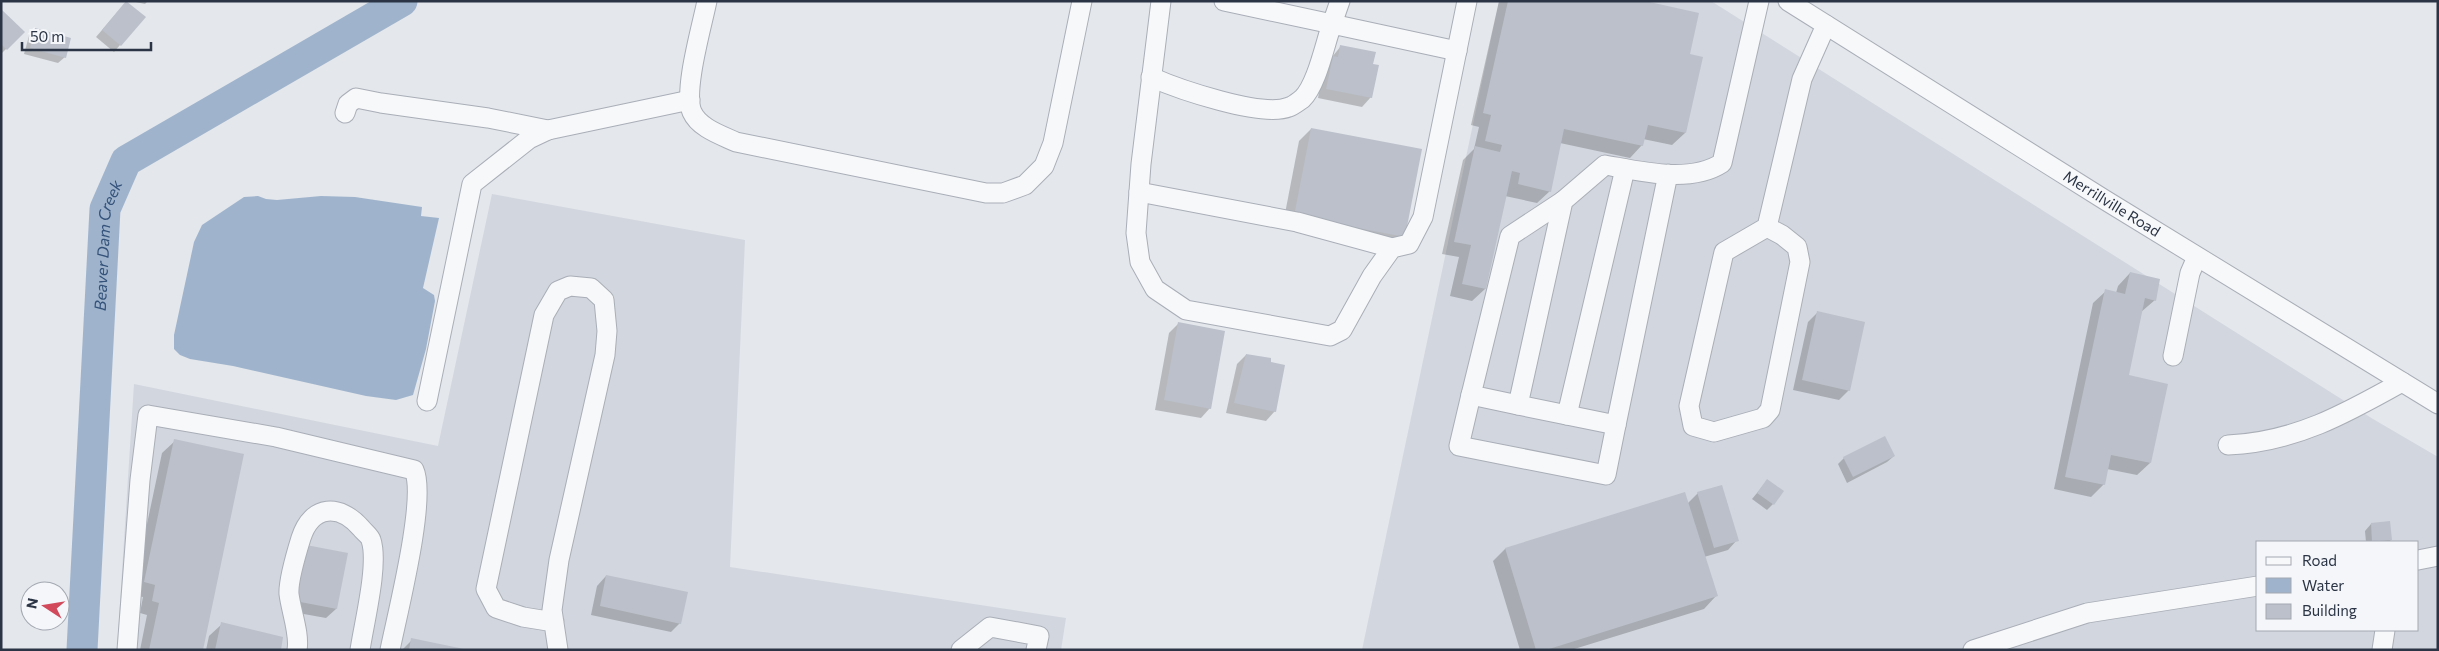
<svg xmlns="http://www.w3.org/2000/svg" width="2439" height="651" viewBox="0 0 2439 651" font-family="Commissioner,sans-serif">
<rect width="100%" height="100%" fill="#e4e7ec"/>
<!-- built -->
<g fill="#d2d6de" fill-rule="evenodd">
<path d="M1499,1h212l662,418 65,38v193h-1076zM2258,542h160v88h-160z"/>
<path d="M492,194l253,46 -15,327 336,51 -5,32h-944l17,-266 304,62z"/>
</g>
<!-- water -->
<path fill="#9fb4cc" d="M258,196l8,3 11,1 44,-4 34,1 67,10 -1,9 18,2 -16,70 11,7 1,6 -9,48 -13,46 -17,5 -30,-4 -133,-30 -43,-7 -10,-4 -6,-6v-14l20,-93 8,-17 42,-28z"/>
<!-- shadow -->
<g fill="#0003">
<path d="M131,1h17l-3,3z"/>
<path d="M1499,1h139l50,54 -3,78 -13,12 -29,-6 -1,6 -12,13 -70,-15 -10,48 -13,12 -32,-7 -20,93 -13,12 -22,-5 9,-39 -17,-3 21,-94 11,-11 5,-22 -8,-2z"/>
<path d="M120,9l24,8 -30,35 -18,-15z"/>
<path d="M1,11l22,21 -22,22z"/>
<path d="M36,29l29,28 -7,6 -34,-9 5,-18z"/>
<path d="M1341,46l31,19 -1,32 -9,10 -44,-9 6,-31z"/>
<path d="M1311,129l93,108 -13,12 -109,-20 17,-88z"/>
<path d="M2130,273l25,27 -14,12 -14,64 23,87 -13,12 -30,-6 -3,15 -13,13 -37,-8 39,-186 13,-12 10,2 2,-7z"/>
<path d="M1818,312l31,78 -10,10 -46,-10 15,-68z"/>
<path d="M1178,324l32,84 -9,10 -46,-8 14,-77z"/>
<path d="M1246,355l29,56 -9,10 -40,-8 11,-49z"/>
<path d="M175,441l26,209h-61l7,-35 -7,-2 3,-16 -11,-2 30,-142z"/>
<path d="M1894,456l-7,6 -40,21 -9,-19 6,-6z"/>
<path d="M1767,481l6,23 -6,6 -15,-11z"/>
<path d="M1698,493l39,47 -9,10 -24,7 12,39 -12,13 -133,41h-51l-27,-89 12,-12 183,-46z"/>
<path d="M2371,524l20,16 -3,2h-22l-1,-11z"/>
<path d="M346,554l-10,55 -10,9 -39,-7z"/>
<path d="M606,576l74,47 -9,9 -80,-17 6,-29z"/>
<path d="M222,624l57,26h-73l3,-14z"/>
<path d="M412,640l50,10h-60z"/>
</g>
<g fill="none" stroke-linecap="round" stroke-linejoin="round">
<!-- river -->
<path stroke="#9fb4cc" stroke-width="31" id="s1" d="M82,650l23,-441 21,-48 276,-160"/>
</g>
<!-- building -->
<g fill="#bbc0ca">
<path d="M126,1l20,16 -25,29 -19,-16z"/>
<path d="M1508,1h137l54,12 -9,41 13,3 -17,76 -38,-8 -5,21 -79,-17 -13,63 -33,-8 2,-11 -8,-2 -26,118 -24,-5 9,-39 -17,-3 21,-96 25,6 2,-7 -17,-4 6,-26 -8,-2z"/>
<path d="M1,9l24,23 -18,18 -6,-6z"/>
<path d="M35,28l36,10 -5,20 -36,-10z"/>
<path d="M1340,45l36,7 -3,12 6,1 -7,33 -46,-9 7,-33 5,1z"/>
<path d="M1311,128l111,21 -17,88 -111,-21z"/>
<path d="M2130,272l30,7 -4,22 -11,-3 -16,77 39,9 -17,79 -40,-8 -6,30 -40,-8 40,-188 20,5z"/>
<path d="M1817,311l48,11 -15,69 -48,-11z"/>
<path d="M1178,322l47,9 -14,78 -47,-9z"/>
<path d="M1246,354l25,4v4l14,3 -9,47 -42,-9z"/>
<path d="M1885,436l10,20 -42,21 -10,-20z"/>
<path d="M174,439l70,15 -41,196h-54l10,-47 -7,-2 3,-16 -11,-3z"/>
<path d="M1767,479l17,12 -10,14 -17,-12z"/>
<path d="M1722,485l17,56 -25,7 -17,-56z"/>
<path d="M1685,492l33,104 -172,54h-10l-31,-102z"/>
<path d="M2390,521l2,19 -20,2 -1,-19z"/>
<path d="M306,545l42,8 -11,56 -42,-8z"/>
<path d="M606,575l82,17 -7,32 -81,-18z"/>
<path d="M221,622l62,15 -2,13h-66z"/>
<path d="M411,638l53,11v1h-55z"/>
</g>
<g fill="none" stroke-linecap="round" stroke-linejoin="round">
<!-- minor casing -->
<g stroke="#a9aeb7" stroke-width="21">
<g id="minor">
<path d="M707,1c-5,25 -24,90 -15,111 7,16 29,23 44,30l250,51h17l22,-8 19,-19 9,-23 29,-142"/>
<path d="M1161,1l-20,163 -5,69 4,29 15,27 31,21 144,26 12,-6 30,-54 20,-28 17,-4 14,-27 44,-216"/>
<path d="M1224,1l108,23 8,-23"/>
<path id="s2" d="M1788,1l317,199 333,204"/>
<path d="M1151,77c27,12 111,41 138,30 4,-1 10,-6 13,-8 15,-14 23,-56 30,-75l125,27"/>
<path d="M345,113l3,-9 8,-6 25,5 107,15 60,12"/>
<path d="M1668,174l-52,251 -98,-20 45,-204 42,-36c34,6 85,19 117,-2l37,-162"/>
<path d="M1139,192l158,30 95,26"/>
<path d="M1767,227l15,8 15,12 3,15 -30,148 -7,8 -49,14 -21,-6 -4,-20 35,-154 43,-25 35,-148 24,-54"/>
<path d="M2173,356l17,-83 7,-16"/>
<path d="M1471,395l-12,51 147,29 10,-50"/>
<path d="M427,401l45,-217 57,-45 19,-9 142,-30"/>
<path d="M1518,405l-47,-10 39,-159 53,-35"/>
<path d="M1567,415l58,-246"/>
<path d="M2228,445c67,-3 117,-31 174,-63"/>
<path d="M2418,560l20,-4"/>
<path d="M554,622l-31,-5 -27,-9 -10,-19 58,-274 14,-24 12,-5 21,2 13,12 3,31 -2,24 -46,205 -7,50 6,40"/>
<path d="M127,650l13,-170 8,-65 128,22 138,33c13,28 -17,145 -24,180"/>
<path d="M297,650c3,-16 -6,-39 -8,-56 -1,-13 8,-43 12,-56 11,-34 39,-34 60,-10 3,4 9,8 10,12 8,24 -7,83 -11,110"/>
<path d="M961,650l29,-23 49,9 -3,14"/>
<path d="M1973,650l114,-37 171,-27"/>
<path d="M2382,650l3,-20"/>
</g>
</g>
<!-- minor -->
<use href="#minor" stroke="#f7f8fa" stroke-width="19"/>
</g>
<g text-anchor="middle" stroke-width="4.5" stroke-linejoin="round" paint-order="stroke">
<!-- street labels -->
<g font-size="15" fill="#2b3445" stroke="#f4f6f9">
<text dy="5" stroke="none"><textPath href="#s2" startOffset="382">Merrillville Road</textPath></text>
</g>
<!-- water labels -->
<g font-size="16" font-style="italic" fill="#34527a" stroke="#f4f6f9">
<text dy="6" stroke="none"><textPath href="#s1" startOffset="406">Beaver Dam Creek</textPath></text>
</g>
</g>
<!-- border -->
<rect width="2439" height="651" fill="none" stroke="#2b3445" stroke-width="5"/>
<!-- legend -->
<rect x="2256" y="541" width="162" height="90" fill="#f4f6f9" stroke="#a4a8b1"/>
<rect x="2266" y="557" width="25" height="8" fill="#f7f8fa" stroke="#a4a8b1"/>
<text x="2302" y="566" font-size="15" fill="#2b3445">Road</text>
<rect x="2266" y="578" width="25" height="15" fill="#9fb4cc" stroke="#a4a8b1"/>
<text x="2302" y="591" font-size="15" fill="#2b3445">Water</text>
<rect x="2266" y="604" width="25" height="15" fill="#bbc0ca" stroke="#a4a8b1"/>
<text x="2302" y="616" font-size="15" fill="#2b3445">Building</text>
<!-- north arrow -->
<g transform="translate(45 606) rotate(282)"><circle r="24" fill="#f4f6f9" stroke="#a4a8b1"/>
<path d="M0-4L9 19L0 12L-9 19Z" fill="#d1495b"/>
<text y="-8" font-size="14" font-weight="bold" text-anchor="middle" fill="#2b3445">N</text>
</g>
<!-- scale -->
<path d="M22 42v8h129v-8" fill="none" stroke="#2b3445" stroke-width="2.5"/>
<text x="30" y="42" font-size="15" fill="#2b3445" stroke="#f4f6f9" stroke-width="4" paint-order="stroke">50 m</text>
</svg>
